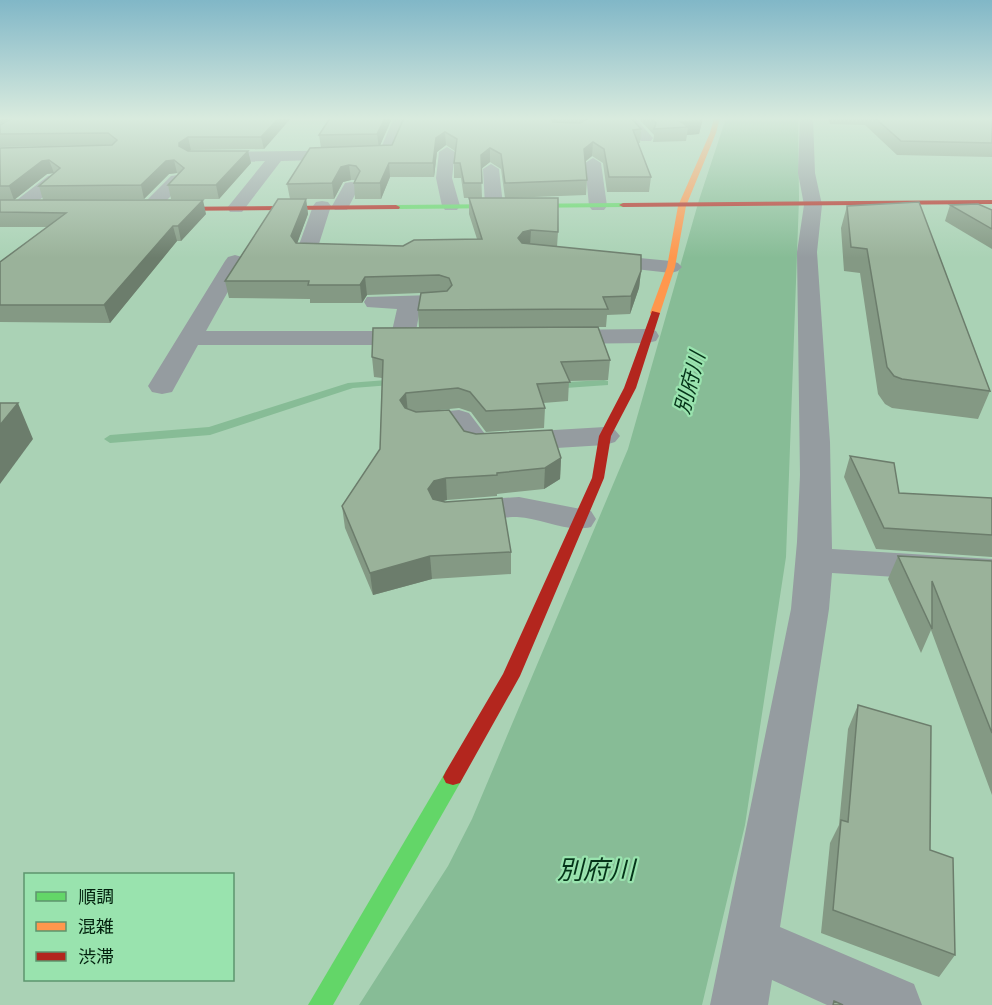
<svg xmlns="http://www.w3.org/2000/svg" width="992" height="1005" viewBox="0 0 992 1005" font-family="Arial,'Noto Sans JP',sans-serif">
<rect width="100%" height="100%" fill="#aad2b5"/>
<!-- water -->
<path fill="#87bc96" d="M726,118h72l1,81 -13,358 -41,268 -43,180h-343l89,-139 24,-47 156,-370 71,-249z"/>
<g fill="none" stroke-linecap="round" stroke-linejoin="round">
<!-- stream -->
<g fill="#87bc96" fill-rule="evenodd">
<path d="M400,379l4,1v4l-51,4 -143,47 -100,8 -6,-4 6,-4 99,-8 139,-44z"/>
<path d="M604,380l4,1v4l-57,4 -6,-3 6,-3z"/>
</g>
<!-- street -->
<g fill="#959ca0" fill-rule="evenodd">
<path d="M394,118h13l-16,40 -110,3 -39,51h-12l-3,-4 38,-47 -61,1 -8,-5 8,-5 176,-2z"/>
<path d="M622,118h13l18,20 -2,3h-10z"/>
<path d="M800,118h13l2,55 7,32 -5,47 13,190 2,107 160,10v24l-160,-10 -3,36 -49,318 134,57 8,21h-95l-55,-25 -4,25h-58l81,-396 6,-67 3,-67 -3,-223 7,-47 -6,-32z"/>
<path d="M447,147l8,5 -3,26 8,28 -3,4h-12l-3,-4 -6,-28 3,-26z"/>
<path d="M593,158l8,5 6,43 -3,4h-12l-3,-4 -4,-43z"/>
<path d="M491,164l8,5 4,36 -3,4h-12l-3,-4 -2,-36z"/>
<path d="M54,175l8,5 -2,4 -35,27h-12l-3,-4 3,-4 35,-27z"/>
<path d="M177,175l8,5 -2,4 -29,29h-12l-3,-4 3,-4 29,-29z"/>
<path d="M351,182l6,1 2,4 -12,23h-12l-3,-4 13,-23z"/>
<path d="M322,201l6,1 3,4 -13,41 28,2 3,4 -3,4h-47l-3,-4 17,-47 3,-4z"/>
<path d="M597,254l74,7 7,2 4,4 -4,4 -7,2 -81,-9 -3,-4 3,-4z"/>
<path d="M235,255l7,2 3,4 -39,70h186l5,-22 -30,-2 -3,-5 3,-5 66,-2 8,2 3,5 -3,5 -21,2 -4,22 28,2 3,5 -3,5 -9,2h-237l-26,47 -10,2 -10,-2 -4,-6 77,-125 3,-4z"/>
<path d="M647,329l9,2 3,5 -3,5 -9,2 -91,1 -9,-2 -3,-5 3,-5 9,-2z"/>
<path d="M459,410l10,3 16,21 120,-7 10,3 5,6 -5,6 -10,3 -128,8 -11,-3 -15,-22 -33,2 -10,-3 -4,-6 4,-6z"/>
<path d="M519,497l72,14 5,8 -5,8c-25,6 -49,-9 -74,-10 -23,0 -47,7 -70,1l-5,-7 5,-7 12,-3z"/>
</g>
<!-- fast -->
<g fill="#63d668" fill-rule="evenodd">
<path d="M623,203l4,2 -1,2 -230,2 -4,-2 4,-2z"/>
<path d="M453,769l7,2 3,6 -3,6 -127,222h-25l138,-234z"/>
</g>
<!-- slow -->
<path fill="#ff974d" fill-rule="evenodd" d="M714,118h6l-4,15 -30,73 -11,61 -15,46 -8,2 -2,-2 17,-46 11,-61 32,-73z"/>
<!-- jam -->
<g fill="#b3261e" fill-rule="evenodd">
<path d="M992,200v4l-369,3 -4,-2 4,-2z"/>
<path d="M396,205l4,2 -1,2 -239,2 -4,-2 4,-2z"/>
<path d="M652,311l8,2 -24,75 -25,48 -7,42 -84,198 -60,107 -7,2 -7,-2 -3,-6 3,-6 57,-97 89,-196 7,-42 25,-48z"/>
</g>
</g>
<!-- wall -->
<g fill="#849984">
<path d="M12,118h279l-27,31 -73,1 -3,1h60l3,12 -32,36h-48l-3,-14 10,-11 -1,-1 -8,1 -25,25 -101,1 -4,-14 15,-13 -7,1 -33,26 192,14 -25,27h-4l-67,82 -110,-1v-60l47,-35h-47v-79l96,-3 -96,2v-22z"/>
<path d="M392,118l-12,27h12l12,-27h227l10,11 -1,14h-2l13,34 -2,15h-42l-4,-29 -11,-7 -7,6 2,18 -1,15 -81,3 -4,-29 -11,-7 -9,7 1,29h-18l-3,-20h-7v-15l1,-12 -9,-6 -9,7 -3,25h-44l-9,22h-26l-1,-16 1,-3h-4l-8,2 -9,17h-28l2,15 -11,29 106,3 74,-7 -8,-25v-16l89,34 -1,15 84,24 -2,17 -9,26 -23,1 -1,12h-8l12,33 -2,20 -39,1 -1,20 -25,2 2,5 -1,20 -58,4 -15,-20 -12,-4 -40,4 45,19 97,27 -1,21 -16,10 -47,5v2l-50,4 -4,1 68,51v22l-79,5 -59,16 -28,-67 -3,-22 38,-57 2,-71 -8,-1 -2,-20 47,-29 -1,-18 3,-17 -54,2 -5,8h-52v-4l-81,-1 -4,-17 65,-82 -3,-15 34,-36 -2,-13z"/>
<path d="M638,118h65l-4,16 -12,1 -1,6 -33,1 1,-7z"/>
<path d="M828,118h164v39l-95,-2 -32,-30 -35,-1z"/>
<path d="M950,205l42,5v39l-47,-28z"/>
<path d="M847,206l143,185 -12,28 -86,-11 -7,-4 -7,-10 -18,-121 -16,-2 -3,-43z"/>
<path d="M850,456l49,37 93,5v59l-116,-8 -32,-72z"/>
<path d="M898,556l94,5v234l-61,-165 -10,23 -33,-74z"/>
<path d="M858,705l72,145 25,105 -16,22 -118,-44 9,-90 9,-18 9,-96z"/>
</g>
<!-- shaded-wall -->
<g fill="#6c7d6c">
<path d="M0,118h11l-11,6z"/>
<path d="M279,118h12l-27,31 -3,-12z"/>
<path d="M385,118h7l-13,30 -2,-14z"/>
<path d="M550,118h8v6l-9,5z"/>
<path d="M703,118l-4,16 -12,1 1,-8 -7,-5z"/>
<path d="M445,132l1,13 -9,7 -3,25 -1,-14 3,-25z"/>
<path d="M188,137l3,13 -9,5 -3,-9v-3z"/>
<path d="M593,142l-1,14 -9,7 1,-14z"/>
<path d="M490,148v14l-9,7v-14z"/>
<path d="M248,151l3,12 -32,36 -3,-14z"/>
<path d="M49,160l5,13 -7,1 -33,26 -5,-14 33,-25z"/>
<path d="M174,160l3,13 -8,1 -25,25 -3,-14 25,-24z"/>
<path d="M389,163l1,14 -9,22 -1,-16z"/>
<path d="M349,165l2,15 -8,2 -9,17 -2,-16 9,-16z"/>
<path d="M306,199l2,15 -14,38 -3,-16z"/>
<path d="M203,200l3,14 -25,27 -3,-15z"/>
<path d="M173,226l4,15 -67,82 -6,-18z"/>
<path d="M531,230l-1,16 -8,2 -4,-10 5,-6z"/>
<path d="M641,271l-2,17 -9,26 1,-18z"/>
<path d="M365,277l2,18 -5,8 -2,-18z"/>
<path d="M406,393l2,20 -6,7 -2,-20z"/>
<path d="M18,403l15,36 -33,45v-59z"/>
<path d="M561,458l-1,21 -16,10 1,-21z"/>
<path d="M446,478l1,22 -12,3 -7,-14 6,-8z"/>
<path d="M430,556l2,23 -59,16 -3,-22z"/>
</g>
<!-- building -->
<g fill="#9ab29a" stroke="#6c7d6c" stroke-width="1.5">
<path d="M12,118h267l-18,19h-73l-9,6v3l9,5h60l-32,34h-48l16,-17 -10,-8 -8,1 -25,24 -102,1 21,-18 -11,-8 -7,1 -33,25h-9v-38l112,-3 5,-5 -9,-7 -108,1v-9z"/>
<path d="M330,118h55l-8,16 -58,1z"/>
<path d="M404,118h147l2,4 27,1 8,-5h43l10,11 -8,1 18,47h-42l-5,-28 -11,-7 -9,7 3,31 -82,3 -4,-29 -11,-6 -9,7 1,28h-18l-4,-20h-6l3,-24 -12,-7 -9,6 -3,25h-44l-9,20h-26l6,-12 -4,-5 -7,-1 -8,2 -9,16 -45,1 23,-36 82,-3z"/>
<path d="M651,118h50v3l-20,1 7,5 -34,2 2,-6z"/>
<path d="M875,118h117v25l-91,-2z"/>
<path d="M469,198h89v34l-27,-2 -8,2 -5,6 4,5 119,12v16l-10,25 -28,1 5,12 -190,1 3,-17 26,-2 5,-6 -3,-7 -10,-3 -74,2 -5,8h-52l1,-4h-84l53,-82h28l-15,37 5,7 107,3 11,-6 68,-1z"/>
<path d="M0,200h203l-25,26h-5l-69,79h-104v-43l66,-49 -66,-1z"/>
<path d="M919,202l71,189 -88,-12 -8,-3 -7,-9 -20,-118 -16,-2 -4,-41z"/>
<path d="M978,204l14,6v19l-42,-24z"/>
<path d="M598,327l12,33 -49,2 9,20 -33,2 8,24 -59,3 -16,-19 -12,-4 -52,5 -6,7 5,8 11,4 33,-2 15,21 12,3 76,-4 9,28 -16,10 -48,5v2l-51,3 -12,3 -6,8 5,10 12,3 57,-4 9,54 -81,4 -60,17 -28,-67 38,-57 3,-89 -11,-3 1,-29z"/>
<path d="M0,403h18l-18,22z"/>
<path d="M850,456l44,7 5,30 93,5v37l-108,-7z"/>
<path d="M898,556l94,5v172l-60,-152v48z"/>
<path d="M858,705l73,21 -1,124 23,8 2,97 -122,-45 8,-90 7,2z"/>
<path d="M834,1001l9,4h-10z"/>
</g>
<!-- sky -->
<linearGradient id="sky" x2="0" y2="1"><stop stop-color="#81b7c7"/><stop offset="0.46" stop-color="#d9ebde"/><stop offset="1" stop-color="#d9ebde" stop-opacity="0"/></linearGradient>
<rect width="992" height="258" fill="url(#sky)"/>
<g text-anchor="middle" stroke-width="4.5" stroke-linejoin="round" paint-order="stroke">
<!-- water labels -->
<g font-size="21" font-style="italic" fill="#053419" stroke="#99e3ae">
<text transform="translate(690 383) rotate(-75)" y="7">別府川</text>
</g>
<!-- near-water labels -->
<g font-size="26" font-style="italic" fill="#053419" stroke="#99e3ae">
<text x="596" y="879">別府川</text>
</g>
</g>
<!-- legend -->
<rect x="24" y="873" width="210" height="108" fill="#99e3ae" stroke="#5d956e" stroke-width="1.5"/>
<rect x="36" y="892" width="30" height="9" fill="#63d668" stroke="#5d956e" stroke-width="1.5"/>
<text x="78" y="903" font-size="18" fill="#02200d">順調</text>
<rect x="36" y="922" width="30" height="9" fill="#ff974d" stroke="#5d956e" stroke-width="1.5"/>
<text x="78" y="933" font-size="18" fill="#02200d">混雑</text>
<rect x="36" y="952" width="30" height="9" fill="#b3261e" stroke="#5d956e" stroke-width="1.5"/>
<text x="78" y="963" font-size="18" fill="#02200d">渋滞</text>
</svg>
